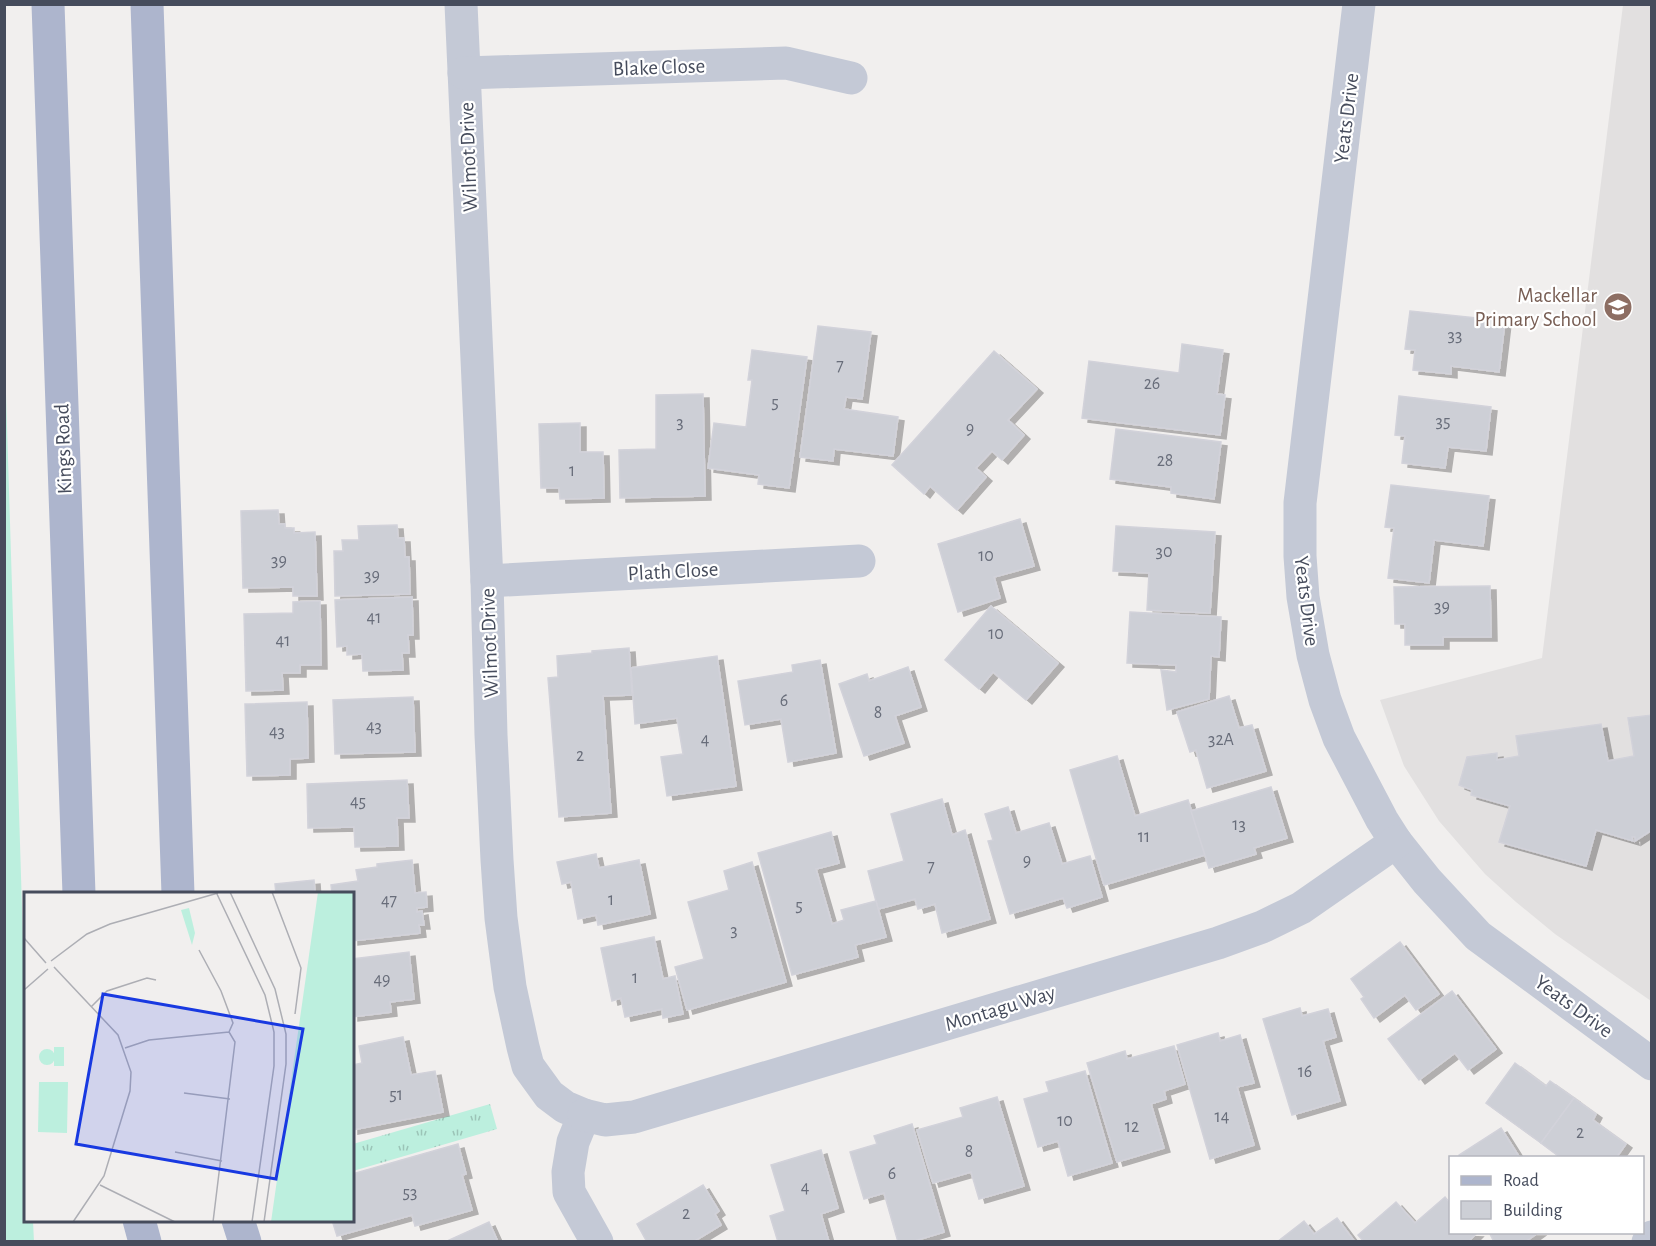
<svg xmlns="http://www.w3.org/2000/svg" width="1656" height="1246" viewBox="0 0 1656 1246" font-family="'Alegreya Sans',sans-serif">
<defs>
<pattern id="park-tufts" width="24" height="20" patternUnits="userSpaceOnUse" patternTransform="scale(1.5)"><rect width="24" height="20" fill="#bcefde"/><path d="M3 7l-1-3M5 7V3M7 7l1-3M15 17l-1-3M17 17v-4M19 17l1-3" fill="none" stroke="#9bc4b7"/></pattern>
<filter id="shadow"><feDropShadow dx="6" dy="4" stdDeviation="0" flood-color="#0004"/></filter>
</defs>
<rect width="100%" height="100%" fill="#f1efee"/>
<!-- education -->
<path fill="#e2e0e0" d="M1623,5h28v996l-96,-67 -39,-32 -31,-28 -46,-53 -35,-55 -24,-66 162,-42z"/>
<!-- grass -->
<path fill="#bcefde" d="M5,362l20,642 1,216 7,1 1,21 -30,-1z"/>
<!-- park -->
<path fill="url(#park-tufts)" d="M490,1104l7,25 -144,42v-27z"/>
<!-- building -->
<g fill="#cdcfd6" stroke="#d2d2da" stroke-width="1.5" filter="url(#shadow)">
<path d="M1410,311l95,10 -6,51 -48,-6v8l-38,-4 2,-20 -10,-1z"/>
<path d="M818,326l53,6 -9,67 -16,-2 -2,12 54,8 -5,39 -59,-7 -1,12 -33,-4z"/>
<path d="M1182,344l41,6 -6,44 8,1 -5,40 -138,-17 7,-57 90,12z"/>
<path d="M752,350l55,7 -18,131 -31,-4 1,-9 -51,-7 6,-45 32,4 6,-47h-4z"/>
<path d="M994,351l43,38 -29,31 16,15 -22,25 -10,-9 -16,17 10,9 -29,33 -27,-24 -6,8 -32,-29z"/>
<path d="M703,394l2,102 -85,2 -1,-48 37,-1v-54z"/>
<path d="M1399,396l92,11 -5,44 -38,-4 -3,21 -43,-5 3,-27 -10,-1z"/>
<path d="M580,423v29h23l1,46 -44,1 -1,-11h-18l-2,-64z"/>
<path d="M1116,429l105,13 -7,57 -43,-6v-6l-61,-8z"/>
<path d="M1391,485l98,11 -6,50 -49,-6 -5,43 -41,-5 6,-50 -9,-1z"/>
<path d="M278,510l1,14h6v4h9v5l21,-1 2,64h-24v-9l-50,1 -2,-77z"/>
<path d="M1020,519l14,47 -40,11 6,21 -42,14 -20,-68z"/>
<path d="M397,525l1,13h6l1,19h4l1,37 -75,2 -1,-45h9l-1,-11h17l-1,-14z"/>
<path d="M1116,526l99,6 -5,81 -63,-3 2,-37 -36,-2z"/>
<path d="M1490,586l1,51h-48v8h-38v-21h-10l-1,-37z"/>
<path d="M412,597l1,38h-5l1,18h-7l1,17 -40,1 -1,-17 -15,1v-9l-10,1 -2,-47z"/>
<path d="M320,601l1,64h-21v8h-18l1,17 -37,1 -2,-77 49,-1v-11z"/>
<path d="M991,606l67,57 -32,37 -33,-28 -14,17 -34,-29z"/>
<path d="M1130,612l91,5 -2,40 -8,-1 -2,43 -42,11 -6,-40 15,2v-7l-49,-2z"/>
<path d="M629,648l3,47 -29,1 8,117 -52,4 -11,-139 10,-1 -1,-21 35,-3v-2z"/>
<path d="M717,656l19,130 -69,10 -6,-39 22,-3 -6,-36 -42,6 -4,-56z"/>
<path d="M820,660l16,93 -48,9 -7,-43 -36,6 -7,-44 55,-9 -1,-7z"/>
<path d="M908,667l13,40 -26,9 9,27 -40,13 -25,-72 28,-10 2,7z"/>
<path d="M1229,696l10,32 13,-3 14,46 -59,17 -11,-38 -6,2 -13,-40z"/>
<path d="M413,697l2,55 -80,2 -2,-54z"/>
<path d="M307,702l1,56 -18,1v16l-43,1 -2,-72z"/>
<path d="M1652,715v115l-17,11v-4h-3l1,4 -37,-11 -10,36 -87,-24 11,-36 -39,-11 1,-5 -13,-5 8,-28 30,-4v7l22,-4 -3,-20 85,-12 7,37 26,-5 -6,-38z"/>
<path d="M1117,756l18,60 53,-16 17,55 -101,30 -34,-115z"/>
<path d="M407,780l2,38h-12l1,28 -43,1 -1,-20 -46,1 -1,-44z"/>
<path d="M1271,787l16,51 -33,10 2,6 -47,14 -18,-57z"/>
<path d="M942,799l10,36 13,-5 25,89 -48,14 -7,-29 -17,5 -3,-10 -37,10 -10,-38 36,-10 -13,-47z"/>
<path d="M1008,807l8,26 33,-10 13,41 28,-8 12,41 -35,11 -4,-10 -53,16 -22,-73 5,-1 -8,-26z"/>
<path d="M831,832l8,31 -23,6 16,55 12,-4 -3,-10 35,-9 10,36 -31,8 3,12 -66,18 -34,-122z"/>
<path d="M596,854l3,14 40,-8 11,54 -52,11 -2,-10 -18,4 -7,-37 -9,2 -5,-22z"/>
<path d="M412,860l3,33 11,-1 1,15 -10,1v4l5,-1 2,14h-5l1,8 -68,8v-47h-20l-1,-9 27,-4 -2,-11 21,-3v-3z"/>
<path d="M752,862l34,120 -99,28 -12,-43 29,-8 -16,-57 41,-12 -5,-19z"/>
<path d="M314,880l1,14h-39l-1,-10z"/>
<path d="M654,937l9,42 12,-3 8,38 -20,4 -1,-9 -37,8 -4,-19 -9,3 -11,-53z"/>
<path d="M1400,942l39,52 -23,16 -11,-15 -31,23 -13,-19 3,-2 -13,-18z"/>
<path d="M409,952l5,47 -24,3 1,10 -39,5v-58z"/>
<path d="M1452,991l44,58 -28,21 -13,-17 -36,27 -31,-41z"/>
<path d="M1300,1008l2,8 26,-7 8,28 -13,4 17,60 -48,14 -29,-96z"/>
<path d="M1218,1033l2,8 20,-6 14,48 -17,4 17,58 -44,14 -33,-114z"/>
<path d="M403,1037l8,38 24,-4 8,41 -91,18v-65l10,-2 -3,-17z"/>
<path d="M1174,1046l11,38 -21,7 2,8 -15,5 13,44 -47,14 -30,-99 38,-12 2,8z"/>
<path d="M1515,1063l31,23 4,-5 24,17 -33,45 -55,-40z"/>
<path d="M1085,1071l27,92 -44,13 -10,-35 -20,6 -14,-48 25,-7 -3,-10z"/>
<path d="M997,1097l27,89 -45,13 -8,-27 -38,11 -16,-53 46,-13 -3,-9z"/>
<path d="M1574,1098l22,16 -3,6 33,24 -10,14h-55l-20,-15z"/>
<path d="M912,1124l32,108 -33,10h-13l-14,-49 -20,6 -14,-47 27,-8 -3,-8z"/>
<path d="M1501,1128l19,30h-60l-1,-3z"/>
<path d="M458,1144l8,30 -4,1 10,35 -57,16 -3,-11 -75,21 -5,-16h20v-46z"/>
<path d="M821,1150l17,58 -17,6 8,28h-51l-8,-26 15,-5 -14,-46z"/>
<path d="M703,1185l16,26 -4,3 6,11 -28,17h-46l-10,-18z"/>
<path d="M1445,1197l5,6v29l27,1 -9,9h-104l-6,-7 38,-33 19,21z"/>
<path d="M1337,1218l18,24h-78l27,-21 10,13z"/>
<path d="M489,1222l9,20h-53z"/>
<path d="M1489,1232h50l-14,10h-31z"/>
</g>
<g fill="none" stroke-linecap="round" stroke-linejoin="round">
<!-- minor -->
<g stroke="#c4c9d6" stroke-width="33">
<path d="M461,4l26,577 4,154 6,125 4,58 9,69 13,60 5,19 21,29 16,12 19,8 -11,27 -5,30 1,20 28,50"/>
<path d="M1359,4l-59,499v53l3,41 10,58 12,45 14,38 43,82 14,22 31,39 51,55 174,128"/>
<path d="M464,73l322,-10 65,15"/>
<path d="M487,581l372,-20"/>
<path d="M584,1115l21,5 29,-3 584,-174 44,-16 39,-19 95,-66"/>
<path d="M1648,1242l4,-5"/>
</g>
<!-- primary -->
<g stroke="#adb5cd" stroke-width="33">
<path d="M48,4l31,890"/>
<path d="M147,4l31,890"/>
<path d="M139,1220l6,22"/>
<path d="M238,1220l7,22"/>
</g>
</g>
<!-- icons -->
<defs>
<g id="school-disc" transform="scale(1.5)"><circle r="9.5" fill="#8d6e63" stroke="#fff"/><path d="M0-5L7-2L0 1L-7-2ZM-4 1L0 2.5L4 1V4Q0 6-4 4Z" fill="#fff"/></g>
</defs>
<g fill-rule="evenodd">
<use href="#school-disc" x="1618" y="307"/>
</g>
<g text-anchor="middle" stroke-width="4.5" stroke-linejoin="round" paint-order="stroke">
<!-- number labels -->
<g font-size="18" fill="#686d7a">
<text x="1455" y="341">33</text>
<text x="840" y="371">7</text>
<text x="1152" y="389">26</text>
<text x="775" y="408">5</text>
<text x="1443" y="427">35</text>
<text x="680" y="428">3</text>
<text x="970" y="434">9</text>
<text x="1165" y="466">28</text>
<text x="572" y="476">1</text>
<text x="1164" y="557">30</text>
<text x="986" y="561">10</text>
<text x="279" y="566">39</text>
<text x="372" y="581">39</text>
<text x="1442" y="612">39</text>
<text x="374" y="623">41</text>
<text x="996" y="639">10</text>
<text x="283" y="646">41</text>
<text x="784" y="706">6</text>
<text x="878" y="718">8</text>
<text x="374" y="732">43</text>
<text x="277" y="737">43</text>
<text x="705" y="745">4</text>
<text x="1221" y="745">32A</text>
<text x="580" y="761">2</text>
<text x="358" y="807">45</text>
<text x="1239" y="830">13</text>
<text x="1144" y="842">11</text>
<text x="1027" y="866">9</text>
<text x="931" y="872">7</text>
<text x="611" y="905">1</text>
<text x="389" y="906">47</text>
<text x="799" y="911">5</text>
<text x="734" y="936">3</text>
<text x="635" y="983">1</text>
<text x="382" y="985">49</text>
<text x="1305" y="1077">16</text>
<text x="396" y="1100">51</text>
<text x="1222" y="1122">14</text>
<text x="1065" y="1126">10</text>
<text x="1132" y="1132">12</text>
<text x="1580" y="1138">2</text>
<text x="969" y="1157">8</text>
<text x="892" y="1179">6</text>
<text x="805" y="1193">4</text>
<text x="410" y="1198">53</text>
<text x="686" y="1219">2</text>
</g>
<!-- street labels -->
<g font-size="21" fill="#464c5c" stroke="#fff">
<text transform="translate(659 67) rotate(-2)" y="7">Blake Close</text>
<text transform="translate(1346 118) rotate(-83)" y="7">Yeats Drive</text>
<text transform="translate(468 157) rotate(-92)" y="7">Wilmot Drive</text>
<text transform="translate(63 449) rotate(-92)" y="7">Kings Road</text>
<text transform="translate(673 571) rotate(-3)" y="7">Plath Close</text>
<text transform="translate(1307 601) rotate(83)" y="7">Yeats Drive</text>
<text transform="translate(489 643) rotate(-92)" y="7">Wilmot Drive</text>
<text transform="translate(1574 1006) rotate(36)" y="7">Yeats Drive</text>
<text transform="translate(1000 1008) rotate(-17)" y="7">Montagu Way</text>
</g>
<!-- education labels -->
<g font-size="21" fill="#785e54" stroke="#fff" text-anchor="end">
<text x="1597" y="302">Mackellar<tspan x="1597" dy="24">Primary School</tspan></text>
</g>
</g>
<!-- overview -->
<g transform="translate(24 892)">
<rect width="330" height="330" fill="#f1efee"/>
<path d="M294,0h36v330h-83zM30,155h10v19h-10zM15 165a8 8 0 1 1 16 0a8 8 0 1 1-16 0ZM15,190h29l-1,51 -29,-1z" fill="#bcefde"/>
<path d="M165,16l6,25 -3,12 -11,-35z" fill="#bcefde"/>
<path fill="none" stroke="#adaeb4" stroke-width="1.5" d="M192,0l49,103 9,37v34l-22,156M206,0l45,97 11,45v30l-22,158M248,0l29,76 -6,46M0,46l22,25M175,58l22,41 12,32 -4,9 6,10 -22,180M27,69l36,-27 23,-10 108,-31M30,75l64,68 13,37 -1,19 -26,85 -31,46M0,98l24,-21M67,115l16,-16 40,-13 9,2M101,156l24,-8 80,-8M160,201l46,6M151,260l47,9M76,293l75,37"/>
<path fill="#1839e1" fill-opacity="0.15" stroke="#1839e1" stroke-width="3" d="M79,102l200,35 -27,150 -200,-35z"/>
<rect width="330" height="330" fill="none" stroke="#464c5c" stroke-width="3"/>
</g>
<!-- border -->
<rect width="1656" height="1246" fill="none" stroke="#464c5c" stroke-width="12"/>
<!-- legend -->
<rect x="1449" y="1156" width="195" height="78" fill="#ffffff" stroke="#b5b7be" stroke-width="1.5"/>
<rect x="1461" y="1176" width="30" height="9" fill="#adb5cd" stroke="#b5b7be" stroke-width="1.5"/>
<text x="1503" y="1186" font-size="18" fill="#464c5c">Road</text>
<rect x="1461" y="1201" width="30" height="18" fill="#cdcfd6" stroke="#b5b7be" stroke-width="1.5"/>
<text x="1503" y="1216" font-size="18" fill="#464c5c">Building</text>
</svg>
